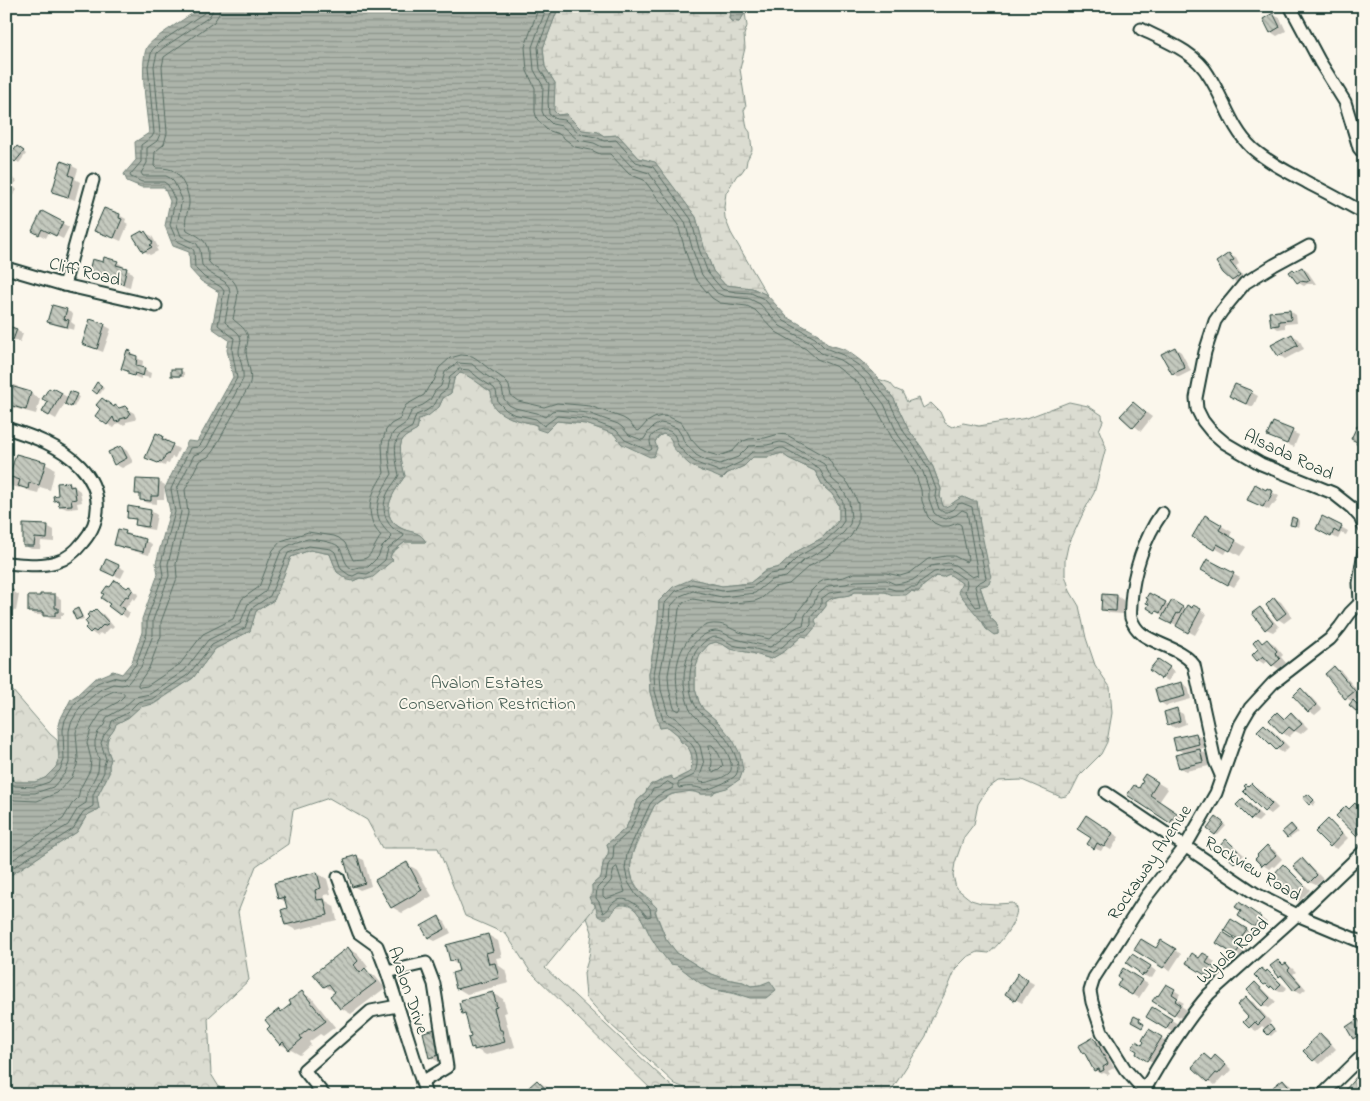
<svg xmlns="http://www.w3.org/2000/svg" width="1370" height="1101" viewBox="0 0 1370 1101" font-family="'Indie Flower',sans-serif">
<defs>
<pattern id="wetland-marsh" width="20" height="14" patternUnits="userSpaceOnUse" patternTransform="scale(1.25)"><rect width="20" height="14" fill="#dbdcd1"/><path d="M1 5h8M5 5V1M11 12h8M15 12V8" fill="none" stroke="#bcbeb4"/></pattern>
<pattern id="park-crowns" width="20" height="18" patternUnits="userSpaceOnUse" patternTransform="scale(1.25)"><rect width="20" height="18" fill="#dbdcd1"/><path d="M2 6a3 3 0 1 1 6 0M12 15a3 3 0 1 1 6 0" fill="none" stroke="#bcbeb4"/></pattern>
<pattern id="water-rules" width="6" height="5" patternUnits="userSpaceOnUse" patternTransform="scale(1.25)"><rect width="6" height="5" fill="#adb4aa"/><path d="M0 2.5h6" fill="none" stroke="#8c948b"/></pattern>
<pattern id="building-back-hatch" width="6" height="6" patternUnits="userSpaceOnUse" patternTransform="scale(1.25)"><rect width="6" height="6" fill="#c4c9be"/><path d="M-1 5l2 2M0 0l6 6M5-1l2 2" fill="none" stroke="#9fa49b"/></pattern>
</defs>
<rect width="100%" height="100%" fill="#fbf7ec"/>
<filter id="ink" filterUnits="userSpaceOnUse"><feTurbulence type="fractalNoise" baseFrequency=".02" numOctaves="2"/><feDisplacementMap in="SourceGraphic" scale="10" xChannelSelector="R" yChannelSelector="G"/><feConvolveMatrix kernelMatrix="1 2 1 2 8 2 1 2 1" color-interpolation-filters="sRGB"/></filter>
<g filter="url(#ink)">
<!-- wetland -->
<g fill="url(#wetland-marsh)" stroke="#7d8c82">
<path d="M559,6h169l2,6 -1,6 2,3 8,1 6,-9 2,13 -3,9 1,13 -5,21 6,38 -2,3 3,18 3,4 2,18 -5,10 -1,6 -5,7 -4,2 -11,18 -2,14 1,11 6,15 36,62 -15,-7 -27,-3 -12,-14 -9,-24 -8,-30 -41,-54 -16,-5 -21,-23 -14,1 -6,-4 -16,-2 -16,-16 -8,1 -5,-4 2,-28 -10,-16 -2,-19z"/>
<path d="M878,379l12,4 5,6 7,3 5,10 12,-4 4,10 8,-5 9,9 5,11 7,4 11,-4 16,3 48,-8 42,-16 19,4 14,9 1,6 -4,9 7,17 -12,46 -9,16 -17,37 -3,14v15l5,16 9,15 7,32 9,27 15,22 2,26 -5,29 -6,12 -22,22 -8,16 -5,4 -5,1 -39,-17 -24,1 -11,8 -9,15 -4,20 -10,13 -9,26 -2,12 3,13 15,12 10,3 16,1 16,-1 4,5c0,14 -17,36 -28,45l-11,-1 -11,5 -11,11 -7,17 -18,36 -5,15 -37,58 -2,1h-190l-5,-4 -17,-7 -66,-61 -23,-26 -2,-24 5,-16 3,-25 -8,-23 138,-323 -71,198 -34,122c23,-7 27,24 38,36 15,16 28,29 46,41 3,2 7,5 10,6 10,3 20,3 30,7l19,-11 -9,1 -8,-4 -18,-3 -16,-6 -32,-20 -11,-14 -15,-39 -11,-8 -7,-12 -3,-11 2,-15 22,-48c9,-9 26,-17 40,-14 2,0 4,2 7,2 9,1 30,-8 37,-14 3,-2 3,-7 5,-10l-24,-47 -16,-14 -4,-7 -4,-13v-19l5,-16 9,-10 7,-2 8,3 6,4 22,4 19,6c26,-14 37,-31 55,-53v-4c10,-9 20,-3 29,-10 9,0 19,-1 29,0 11,1 15,6 27,-1l4,1 6,-2 2,-4 13,-10 7,1 6,-3 13,9 24,46 12,5c0,-7 -1,-12 -7,-15l-11,-33v-61l-3,-23 -5,-1 -9,-4c-8,3 -11,8 -18,11l-2,-2 -3,-10 1,-7 -8,-22 -11,-19 -14,-19 -14,-30z"/>
</g>
<!-- park -->
<g fill="url(#park-crowns)" stroke="#7d8c82">
<path d="M460,373c9,1 23,14 31,19l2,13 18,13 23,6 12,8 11,-11 29,3 29,10 7,10 33,-2 3,-5 5,-3 6,2 3,6 29,29 10,2 11,5 6,-5 16,-7 9,-9h15l14,-4 6,5 27,13 8,15 9,8 7,11v14l-17,19 -26,14 -16,15 -14,3 -16,13 -28,3 -30,-7 -33,22 -1,21 -9,52 1,18 10,36 8,-2 10,9 3,7c12,6 13,19 9,30l-16,8 -2,-2h-8l-17,11 -1,4 -8,7 -12,28 -19,16c4,11 -1,12 -4,20 -1,4 -1,9 -2,13l-9,8 3,22 -50,61 136,127h-24l-127,-124 -24,-37 -41,-18 -27,-68h-56l-15,-28 -38,-22 -36,12 -5,34 -32,22 -18,46 11,68 -41,38 3,56 13,21h-218v-217l71,-46 10,-17 12,-6 -2,-12 12,-24v-8l2,-6c-3,-8 -7,-16 -1,-24 3,-4 5,-6 5,-11l14,-7 11,-11 14,-2 39,-26 22,-29 35,-18 6,-20 18,-11 17,-43 19,-7 20,4 7,18 16,9 7,-3 7,1 25,-19 -2,-3 2,-4 13,-11h21c-7,-12 -16,-8 -27,-15 -22,-14 -4,-37 6,-51 -2,-7 -8,-31 -2,-37 3,-4 10,-6 14,-9l2,-11 20,-12 4,-9 8,-5 3,-14z"/>
<path d="M6,683l44,51 7,6 2,19 -3,8 -11,11 -10,4h-19l-10,-7z"/>
</g>
<!-- water -->
<g fill="url(#water-rules)" stroke="#74847b">
<path d="M204,6h355l-16,42 2,19 10,16 -1,28 4,4 8,-1 16,16 16,2 6,4 14,-1 21,23 16,4 41,55 8,30 9,24 12,14 27,3 15,7 20,22 31,17 9,10 19,6 15,11 12,11 21,27 14,30 14,19 11,19 8,22 -1,7 3,10 2,1c7,-2 10,-7 18,-10l9,4h5l3,24 11,53 -2,6 -9,3 11,32c6,3 7,8 7,15l-4,1 -8,-6 -2,-5 -26,-32 4,-9 -13,-9 -6,3 -7,-1 -13,10 -5,6 -7,-1 -5,4h-13l-8,-3h-30c-9,7 -19,1 -29,10v4l-11,14 2,5 -10,12 -5,-1 -17,15 -14,8 -19,-6 -22,-4 -6,-4 -8,-3 -7,2 -9,10 -5,16v19l4,13 4,7 16,14 14,17 7,14 3,16 -3,9 -13,9 -12,3 -2,3h-11l-10,-3 -20,3 -13,7 -5,5c-12,25 -37,61 -14,86 6,6 12,10 17,16l-2,4 11,27 11,14 32,20 17,6 17,3 8,4 9,-1 10,-4 6,9 -10,8h-16l-16,-5 -23,-4 -11,-6 -23,-18 -7,-1c-6,-8 -13,-16 -18,-25 -6,-10 -16,-41 -33,-34 -9,4 -8,19 -21,11l-3,-12 -4,-2 -2,-5 3,-2v-10l9,-8c1,-4 1,-9 2,-13 3,-8 8,-9 4,-20l19,-16 12,-28 8,-7 1,-4 4,-5c7,0 13,-6 21,-8v2l2,2 16,-8c4,-11 3,-24 -9,-30l-3,-7 -10,-8 -8,1 -10,-36 -1,-18 9,-52 1,-21 14,-14 19,-8 30,7 28,-3 17,-13 13,-3 16,-15 26,-14 14,-14 3,-5v-14l-7,-11 -9,-8 -8,-15 -27,-13 -6,-5 -14,4h-15l-9,9 -16,7 -6,6c-11,-6 -24,-8 -33,-15 -6,-5 -12,-12 -17,-18 1,-7 -3,-10 -9,-12l-5,3 -3,5 2,6 -3,8 -4,1 -28,-13 -8,-10 -28,-10 -29,-3 -11,11 -9,-3v-4l-3,-1c-13,-3 -35,-7 -41,-19 -2,-3 -1,-10 -2,-13 -8,-5 -23,-18 -31,-19l-6,6 -3,14 -8,5 -4,9 -11,9 -9,3 -2,11c-4,3 -11,5 -14,9 -6,6 0,29 2,37 -10,14 -28,38 -6,51 11,7 19,2 27,15h-21l-13,10 -2,5 3,3 -20,17 -6,2 -7,-1 -7,3 -5,-1 -11,-8 -7,-18 -20,-4 -19,7 -17,43 -18,11 -6,20 -35,18 -22,29 -40,26 -13,3 -11,10 -13,7c-1,5 -3,7 -6,11 -6,8 -2,16 1,24l-2,6v8l-12,24 2,12 -12,6 -10,17 -71,46v-103l10,7h19l10,-4 11,-11 3,-8 -1,-30 3,-11 10,-19 6,-4 17,-16 19,-8 9,3 10,-12 10,-30v-13l16,-45 -2,-11 14,-52 -5,-23 23,-47 9,1 36,-65 -6,-27 2,-10 -17,-12 7,-36 -18,-11 -11,-12 -1,-17 -16,-6 -8,-20 5,-25 -6,-14h-23l-14,-6 -3,-7 12,-14 -1,-18 14,-9c-2,-19 -10,-70 -2,-86 4,-8 47,-34 57,-41z"/>
<path d="M728,6h17v7l-6,9 -8,-1 -2,-3 1,-6z"/>
</g>
<!-- shadow -->
<g fill="#0003">
<path d="M1273,15l7,3 6,13 -9,5 -6,-4z"/>
<path d="M20,149l6,5 -7,9 -9,-7z"/>
<path d="M72,166l6,3 -3,10 5,3 -5,18 -15,-5 -7,-3z"/>
<path d="M6,174l11,7 -4,5 4,4 -11,14z"/>
<path d="M43,213l26,14 -6,12 -14,-7 -3,6 -13,-7z"/>
<path d="M119,215l7,4 -1,3 3,2 -7,17 -25,-11z"/>
<path d="M145,233l7,3 6,11 -2,1 2,3 -8,4 -6,-4z"/>
<path d="M1229,255l7,3 3,6 -3,2 9,13 -6,5 -7,-4 -14,-17z"/>
<path d="M117,262l6,4v2l10,5 -3,14 -21,-6 -7,-4 1,-2 -13,-5 14,-7z"/>
<path d="M1302,268l6,4 8,12h-9l-3,2 -7,-4 -3,-12 2,2z"/>
<path d="M66,310l7,4 -2,8 4,3 -1,5 -19,-5 -6,-4z"/>
<path d="M1290,311l6,4 1,8 -12,1v4l-7,1 -6,-4z"/>
<path d="M104,325l7,4 -8,23 -13,-5 -7,-4z"/>
<path d="M6,327l10,3 7,4 -3,8 -14,-4z"/>
<path d="M1292,335l7,4 5,10 -19,10 -6,-4z"/>
<path d="M1175,348l6,4 10,19 -12,6 -6,-3z"/>
<path d="M128,351l9,5v2l6,3 -1,8 9,4 -1,5 -9,-2v3l-5,-2 -13,-8z"/>
<path d="M181,371l3,1v5h-9l-3,-2z"/>
<path d="M6,381l12,6 -1,2 13,4 10,6 -4,15 -22,-6 -8,-4z"/>
<path d="M98,384l6,4 -4,6 -6,-5z"/>
<path d="M53,389l16,9 2,-5 8,4 -5,10 -9,-4 -9,16 -12,-7 5,-10z"/>
<path d="M1251,392l7,4 -5,11 -16,-7z"/>
<path d="M1133,403l19,14 -11,14 -19,-15z"/>
<path d="M115,408l5,1 5,-1 9,5 2,5 -1,2 -9,2v2l-4,1 -4,-2 -4,5 -7,-4 -5,-15z"/>
<path d="M1273,424l26,11 -5,12 -19,-8z"/>
<path d="M162,437l7,4 -1,2 11,6 -4,9 -3,-1 -3,7 -3,-1 -1,3 -12,-5z"/>
<path d="M121,447l6,4 6,11 -11,6 -7,-4z"/>
<path d="M45,464l10,5 -5,21 -10,-3 -2,6 -8,-2 -10,-5v2l-14,-3v-15l6,2z"/>
<path d="M158,481l7,4 -1,14h-7v5l-9,-1 -7,-3v-4l-5,-3z"/>
<path d="M69,483l11,8 2,11 -5,1 1,5 -11,1 -7,-3v-3l-5,-3 5,-4 -2,-12z"/>
<path d="M1268,490l11,6 -5,9 -2,-1 -3,6 -14,-7z"/>
<path d="M151,511l6,4 -3,15 -11,-2 -6,-3v-4l-9,-4z"/>
<path d="M1206,517l26,15 -3,5 17,10 -6,9 -12,-7 -3,5 -31,-18z"/>
<path d="M1323,517l25,14 -2,4 -5,-2 -3,6 -14,-7z"/>
<path d="M1293,518l7,3 -2,6 -7,-3z"/>
<path d="M47,526l7,4v12l-13,-1 -1,8h-9l-7,-4z"/>
<path d="M125,532l27,12 -3,11 -27,-7 -6,-4z"/>
<path d="M107,560l18,10 -4,8 -12,-5z"/>
<path d="M1207,560l33,18 -6,9 -32,-17z"/>
<path d="M129,588l10,6 -4,6 -2,-2 -8,11 5,4 -3,5 -17,-12z"/>
<path d="M6,590l6,1 7,4 -3,16 -10,-2z"/>
<path d="M1149,594l21,12 2,-4 14,8 6,-1 2,-2 13,7 -12,21 -32,-17 1,-2 -16,-9 2,-3z"/>
<path d="M55,595l6,4v12l3,2v2h-3v4h-10l-7,-4h-9l-6,-4z"/>
<path d="M1117,596l6,4v14l-14,-1 -6,-4z"/>
<path d="M1274,598l7,4 11,15 -8,6 -6,-4z"/>
<path d="M1260,609l6,3 13,15 -6,5 -7,-3z"/>
<path d="M78,610l2,1 4,8 -4,1 -3,-1z"/>
<path d="M97,611l6,3 11,13 -2,2 -2,-1 -7,7 -3,-2 -3,3 -6,-4 1,-18z"/>
<path d="M1258,640l5,3 4,-3 7,4 9,11 -2,2 5,6 -7,6 -6,-4 -4,-5 -5,4 -6,-4 2,-11z"/>
<path d="M1164,664l11,8 -7,9 -17,-11z"/>
<path d="M1334,668l7,3 20,24 -8,7 10,8 -2,3 -11,-8 3,-3 -7,-4 -20,-24z"/>
<path d="M1182,683l6,4 3,12 -25,7 -6,-4z"/>
<path d="M1301,690l7,4 14,15 -7,6 -6,-4 -15,-15z"/>
<path d="M1176,710l7,4 3,10 -11,4 -7,-4z"/>
<path d="M1278,713l8,6 5,-5 7,4 10,10 -7,6 -6,-3 -6,6 -6,-4z"/>
<path d="M1265,726l6,3 18,18 -6,6 -6,-4z"/>
<path d="M1196,734l6,4 3,10 -7,1 8,5 3,12 -23,5 -6,-3 6,-14 -9,-5z"/>
<path d="M1155,781l13,8 -9,13 27,18 -5,8 -52,-33z"/>
<path d="M1251,785l7,3 20,20 -7,6 -6,-3z"/>
<path d="M1308,795l8,7 -3,4 -8,-8z"/>
<path d="M1243,800l6,3 14,14 -5,5 -7,-3z"/>
<path d="M1355,805l9,6v8l-2,1 2,1v17l-6,-3 -20,-19 12,-6z"/>
<path d="M1219,820l7,6 -8,9 -3,-1z"/>
<path d="M1093,821l26,16 -8,13 -7,-4 -3,5 -7,-3z"/>
<path d="M1328,821l6,4 14,13 -11,11 -7,-3z"/>
<path d="M1291,825l7,7 -8,6 -2,-1z"/>
<path d="M1226,840l6,4 12,11 -2,2 4,4 -4,5 -7,-4 -16,-14z"/>
<path d="M1267,847l7,3 8,9 -8,8 -2,-1 -3,3 -6,-4z"/>
<path d="M357,857l7,3 7,26 -11,4 -7,-4z"/>
<path d="M1302,860l6,4 15,15 -7,6 -7,-3z"/>
<path d="M407,864l10,6 15,26 -30,17 -10,-6z"/>
<path d="M1284,866l6,4 20,20 -11,12 -7,-4 -10,-16z"/>
<path d="M317,873l10,6 4,15 -7,1 2,6 8,5 3,14 -41,10 -10,-5 3,-16 -2,-6 -8,-5z"/>
<path d="M1364,875v9l-5,-4z"/>
<path d="M1245,907l22,15 -6,7 -21,-14z"/>
<path d="M439,918l6,4 6,11 -16,8 -6,-3z"/>
<path d="M1238,924l14,10 -6,8 -20,-12z"/>
<path d="M1223,934l24,15 -5,8 -25,-15z"/>
<path d="M488,935l10,6 4,16 -6,1 2,7 7,5 4,13 -42,11 -10,-6 3,-16 -2,-7 -7,-4z"/>
<path d="M1162,942l19,12 -11,17 -34,-21h21z"/>
<path d="M348,948l10,6 10,13 -4,2 11,7 10,12 -34,26 -10,-6 -9,-12 4,-3 -11,-7z"/>
<path d="M1209,958l6,4 -3,5 8,6 -5,7 -27,-18z"/>
<path d="M1139,959l17,12 -4,7 -2,-1 -1,1 -9,-5z"/>
<path d="M1278,961l14,7 4,4 -3,2 13,15 -5,4 -6,-3 -9,-10 -6,-4z"/>
<path d="M1123,970l25,14 -9,14 -20,-12 4,-7z"/>
<path d="M1268,972l6,4 13,12 -5,4 -17,-8z"/>
<path d="M1018,975l16,9 -12,19 -16,-9z"/>
<path d="M1255,984l6,3 15,15 -7,6 -7,-3z"/>
<path d="M1166,985l14,9 -3,5 7,4 -3,3 6,4 -6,8 -27,-17 5,-4z"/>
<path d="M302,993l10,5 23,29 -12,9 -3,-2 -11,8 2,3 -11,10 -20,-11 -1,-34 3,2 10,-8z"/>
<path d="M493,993l10,6 4,13 -3,1 6,23 2,1 3,10 -29,8 -14,-8 1,-9 -6,-22 -4,-3z"/>
<path d="M1246,999l7,3 18,20 -3,3 8,6 -5,5 -3,-2 -2,-5 -4,-3 -6,5 -6,-4v-10z"/>
<path d="M1153,1009l25,15 -5,8 -25,-16z"/>
<path d="M1358,1020l6,3v16l-3,2 -7,-3z"/>
<path d="M435,1030l13,28 -11,3 -7,-4z"/>
<path d="M1150,1031l17,11 -13,21 -16,-10 5,-6z"/>
<path d="M1320,1034l6,4 10,11 -16,15 -6,-4z"/>
<path d="M1094,1039l6,3 14,26 -6,3 2,3 -2,1 -4,-2 -3,1 -6,-4 -9,-15 -3,-3z"/>
<path d="M1204,1055l8,5 3,-3 6,3 11,10 -7,7 -2,-1 -8,9 -6,-4z"/>
<path d="M1283,1080l7,4 8,11h-19z"/>
<path d="M537,1081l10,6 7,8h-32z"/>
</g>
<g fill="none" stroke-linecap="round" stroke-linejoin="round">
<!-- shore -->
<g stroke="#586d63" stroke-width="1">
<path d="M220,6l-1,8 -5,8 -50,35 -2,10 5,66 -3,11 -9,8 -1,14 2,2c5,0 11,0 16,2 9,5 18,23 17,34 -1,9 -6,17 -2,26 10,6 19,8 21,21 0,4 -1,8 1,11 3,5 9,7 13,10 23,14 15,24 11,47 5,5 11,8 14,15 2,6 0,10 -1,16 0,13 8,23 3,36l-36,65 -5,6 -9,4 -14,29 3,23 -12,51 1,14 -16,44v14l-12,32 -11,16v2l2,1 7,-1 33,-22 23,-30 30,-15 9,-20 17,-12 14,-37 8,-9 27,-9 26,4 5,2 6,5 8,17c4,-1 10,0 13,-2 5,-2 10,-16 15,-22 -2,-3 -5,-6 -7,-10 -9,-21 -1,-35 10,-53l-1,-7 -1,-23 4,-13 5,-6 9,-5 3,-9 3,-5 18,-10 5,-9 5,-5 5,-13 11,-10 11,-3 11,1 5,3 11,9 16,11 5,7 2,10 7,5 26,6 13,-4 33,3 33,12 5,3 6,7 4,3 2,-1 7,-8 7,-4 8,-2 7,1 13,6 6,10 3,6 9,10 8,4 11,3 14,-5 8,-9 8,-3 16,-1 14,-4 8,1 41,23 10,16 10,9 7,13 3,8v19l-7,13 -18,17 -25,14 -19,17 -15,3 -12,11 -7,3 -33,3 -29,-5 -9,3 -5,7 -2,16 -9,50 1,14 5,19 5,3 2,-3c-7,-26 -8,-53 11,-73 7,-7 15,-12 25,-11 8,0 14,5 22,8 9,3 20,4 30,7l27,-21 3,-8 8,-10 4,-9 8,-8 5,-3 20,-3 10,-4h32l14,3 10,-3 18,-14 18,-3h8l12,6 2,-3 -7,-34 -3,-2 -9,3h-8l-7,-3 -6,-6 -6,-16 -1,-11 -5,-15 -9,-17 -15,-20 -15,-29 -18,-25 -10,-8 -12,-9 -20,-8 -11,-10 -30,-17 -21,-22 -8,-4 -27,-3 -8,-5 -17,-20 -9,-25 -8,-28 -34,-45 -15,-6 -19,-20h-10l-9,-4 -16,-3 -16,-13 -12,-4 -10,-11 -2,-7v-24l-8,-17 -2,-24 14,-41"/>
<path d="M709,745h3c6,6 9,13 11,21l-4,4 -5,2 -3,-2 1,-8z"/>
<path d="M6,781l9,5 20,1 14,-5 11,-12 4,-10 -1,-30 2,-10 10,-17 22,-20 16,-6 8,2 4,-1 11,-14 11,-31v-14l16,-44 -2,-12 14,-51 -4,-23 19,-41 8,-1 3,-3 36,-66 -5,-28 2,-12 -16,-13 6,-34 -3,-4 -17,-10 -9,-9 -1,-17 -2,-3 -15,-7 -7,-16 5,-25 -7,-15 -4,-3h-22l-11,-5 -1,-2 11,-13v-17l11,-8 2,-4 -6,-67 4,-16 7,-7 45,-30 2,-3v-4"/>
<path d="M668,782l5,3v3l-16,8 -7,8 -23,50 -2,15 3,13 8,13 14,13 1,8 -4,1c-6,-9 -20,-24 -33,-15 -5,4 -5,9 -11,11l-4,-11 -3,-4 1,-10 9,-9 2,-14 5,-7 1,-13 16,-14 12,-28 7,-7 4,-7 5,-1z"/>
<path d="M6,789l8,4h21l18,-6 12,-14 4,-10v-32l2,-8 9,-16 21,-18 12,-5 9,1 6,-2 13,-16 12,-32v-15l16,-44 -1,-12 13,-52 -4,-23 17,-34 8,-3 5,-5 36,-68c1,-9 -3,-18 -4,-27 0,-6 3,-11 1,-16 -3,-6 -11,-9 -15,-14l5,-28 -1,-7 -4,-5 -17,-10 -6,-7 -2,-15 -3,-6 -16,-8 -4,-11 5,-26 -8,-17 -4,-4 -4,-2h-23l-2,-3 6,-10v-15l10,-7 3,-7 -6,-68 3,-13 6,-5 46,-31 3,-5 1,-6"/>
<path d="M6,797l9,3 22,1 20,-8 15,-16 5,-12 1,-7 -2,-26 9,-19 20,-18 9,-4 10,2v3l-6,6 -16,9 -11,18 -4,14 4,16 -1,11 -10,19 -2,9 -6,6 -9,15 -57,37"/>
<path d="M6,864l62,-39 10,-17 8,-5 1,-10 11,-22 1,-12 -4,-12v-6l3,-9 6,-7 3,-8 16,-9 12,-11 15,-3 35,-24 23,-30 32,-16 8,-20 17,-12 15,-39c5,-8 19,-12 28,-14 5,0 26,3 30,7 7,7 4,17 14,23l7,-2h9l10,-10 4,-10 10,-10c-3,-4 -7,-7 -10,-12 -11,-18 0,-35 10,-51 -3,-11 -6,-30 1,-41 3,-4 9,-7 13,-10l5,-11 7,-5 5,-2 7,-5 5,-9 6,-5 4,-14 12,-9 15,1 12,10 14,9 4,5 2,11 5,6 6,3 22,5 8,4 7,-6 5,-1 31,3 30,11 4,3 7,8 13,5 2,-1 5,-8 4,-4 7,-4 6,1 11,4 5,8 2,6 12,13 9,5 15,4 18,-7 11,-11 18,-1 13,-3 6,1 38,21 8,15 9,8 8,14 2,17 -1,6 -6,8 -16,15 -25,14 -17,16 -15,3 -16,13 -33,4 -29,-6 -13,5 -9,10 -1,18 -10,50 1,16 7,24 7,4 10,8 15,20 4,18 -5,15 1,3c7,2 12,-2 19,-3 4,-2 11,-5 12,-9 3,-11 -13,-33 -21,-40 -4,-5 -10,-8 -14,-13 -4,-3 -7,-8 -8,-13 -6,-17 -5,-35 1,-52 4,-10 15,-20 26,-21 8,0 14,6 21,8 10,3 23,5 34,8 12,-6 20,-19 33,-22l2,-10 9,-12 3,-8 11,-9 18,-2 9,-3 31,-1 9,4 7,-1 11,-3 18,-14 17,-3 7,2 17,12 6,-2 -11,-63 -5,-2 -6,5 -10,4 -7,-2 -5,-4 -5,-14v-9l-6,-18 -10,-17 -15,-20 -14,-31 -20,-25 -10,-9 -14,-10 -19,-7 -10,-10 -31,-17 -20,-22 -10,-5 -26,-3 -7,-3 -15,-18 -9,-24 -8,-29 -36,-49 -16,-5 -20,-21h-11l-8,-4 -16,-3 -16,-14 -10,-2 -8,-8 -2,-5 1,-25 -9,-16 -2,-23 15,-41"/>
<path d="M617,867l8,25 -19,7 -3,-3v-6l8,-9 3,-12z"/>
<path d="M6,872l67,-43 10,-17 10,-6v-11l11,-23v-7l2,-6 -5,-16 3,-8 6,-7 2,-7 15,-8 11,-11 14,-3 37,-25 23,-29 33,-17 7,-20 18,-12 18,-43 21,-7 22,3 4,3 6,17 8,6 4,1 6,-3 8,1 4,-2 14,-12 3,-11 16,-13 -1,-2c-19,-7 -23,-26 -15,-42 3,-6 8,-11 11,-17 -2,-9 -7,-31 0,-39 3,-4 9,-6 13,-9l4,-12 10,-4 9,-7 5,-10 7,-5 3,-13 9,-7 10,1 11,9 14,9 2,3 2,11 8,8 7,4 23,5 8,7 13,-10 30,3 29,11 9,10 24,11 3,-2c-1,-1 -2,-7 -2,-8 1,-9 13,-14 21,-9 5,3 5,9 7,13 3,5 10,11 14,15 8,6 19,7 28,12l21,-10 11,-10h15l13,-4h4l35,20 8,15 9,8 7,11 1,19 -5,7 -15,14 -25,14 -16,16 -14,2 -16,13 -31,4 -30,-7 -16,7 -11,12 -2,20 -9,51 1,17 8,29c11,4 14,7 21,17 2,2 6,5 8,8 7,9 6,21 2,30l-16,8v3l1,2c5,-1 10,-2 15,-1 5,0 10,4 15,2 6,-2 23,-9 27,-14 8,-13 -11,-39 -19,-48 -7,-8 -17,-12 -22,-22 -8,-15 -6,-37 0,-52 4,-7 12,-16 21,-16 7,1 12,6 17,8 6,2 13,2 19,3 7,2 13,4 19,5l11,-6 17,-15 6,-1 6,-6v-8l10,-12v-6l8,-6 20,-3 6,-3h30l10,3h9l6,-3h7l3,-5 14,-10 16,-3 16,11 1,4 -2,8 11,15 4,-1 -5,-20 3,-3 6,-3 2,-2 -11,-52 -3,-19 -10,-4 -4,1 -4,5 -7,3h-4l-4,-3 -4,-12 1,-8 -7,-19 -11,-19 -14,-19 -15,-31 -20,-26 -11,-10 -15,-10 -18,-7 -10,-10 -31,-17 -20,-22 -13,-6 -15,-1 -11,-2 -3,-1 -14,-16 -9,-24 -8,-30 -38,-52 -17,-5 -20,-22 -12,1 -8,-4 -16,-3 -15,-14 -9,-1 -7,-5 -1,-13 1,-17 -9,-15 -2,-22 16,-41"/>
</g>
</g>
<!-- building -->
<g fill="url(#building-back-hatch)" stroke="#1f3d34">
<path d="M1273,13l7,14 -10,6 -7,-14z"/>
<path d="M17,146l7,5 -9,11 -6,-5z"/>
<path d="M61,161l11,4 -3,10 5,2 -6,20 -16,-5z"/>
<path d="M6,173l5,4 -4,5 5,4 -6,6z"/>
<path d="M104,208l16,6 -1,4 3,1 -8,19 -20,-7z"/>
<path d="M42,211l21,11 -7,14 -14,-7 -3,6 -7,-4z"/>
<path d="M142,231l1,2 2,-2 8,12 -3,2 2,2 -9,5 -10,-16z"/>
<path d="M1229,253l5,7 -4,2 10,13 -8,6 -9,-8 -7,-11z"/>
<path d="M104,257l14,4 -2,4 11,3 -4,16 -22,-6 1,-4 -13,-3 3,-12 11,3z"/>
<path d="M1302,267l8,13 -3,2 -7,-1 -3,2 -8,-11 4,-3 2,2z"/>
<path d="M52,305l15,4 -3,10 5,1 -2,7 -20,-5z"/>
<path d="M1290,310l1,10 -12,1v4l-8,1 -2,-14z"/>
<path d="M90,319l15,5 -8,25 -15,-5z"/>
<path d="M6,325l11,4 -4,11 -7,-3z"/>
<path d="M1292,334l6,11 -20,11 -7,-11z"/>
<path d="M1175,347l10,21 -13,6 -11,-20z"/>
<path d="M127,350l4,1 -1,3 7,2 -1,10 9,2 -2,8 -8,-3 -1,3 -6,-2v-3l-7,-2z"/>
<rect x="171" y="369" width="10" height="7"/>
<path d="M6,380h2l-1,5 24,7 -5,18 -20,-6z"/>
<path d="M97,382l5,4 -5,8 -5,-4z"/>
<path d="M1235,384l17,7 -6,13 -17,-8z"/>
<path d="M49,388l3,2 1,-2 9,5 -13,23 -7,-4 6,-10 -6,-3z"/>
<path d="M70,391l7,3 -6,13 -6,-3z"/>
<path d="M102,398l12,9 1,-2 4,3 6,-2 2,2 3,6 -2,3 -8,2v2l-5,1 -2,-5 -6,8 -12,-9 5,-7 -4,-4z"/>
<path d="M1133,402l13,11 -13,15 -13,-12z"/>
<path d="M1273,422l20,8 -6,14 -20,-8z"/>
<path d="M1357,426l7,3v16l-2,2 -6,-3 1,-2 -6,-3z"/>
<path d="M156,433l7,3 -1,3 11,5 -5,11 -2,-1 -4,8 -2,-1 -2,2 -13,-5z"/>
<path d="M121,446l6,12 -13,7 -6,-13z"/>
<path d="M16,454l30,8 -7,23 -10,-2 -1,6 -10,-3 2,-6 -9,-3 -1,7 -4,-1v-14l5,1z"/>
<path d="M136,479l23,1 -1,16h-7v5l-11,-1v-6h-5z"/>
<path d="M69,482l1,5 4,-1 2,13 -5,1 1,5 -13,1 -1,-6 -4,1 -1,-5 5,-1 -1,-12z"/>
<path d="M1255,484l11,6 1,-2 6,3 -5,11 -2,-1 -3,6 -16,-7z"/>
<path d="M128,506l23,4 -3,17 -13,-2 1,-6 -9,-1z"/>
<path d="M1205,515l17,10 -3,5 17,10 -6,11 -13,-7 -3,6 -22,-13z"/>
<path d="M1322,516l20,10 -3,7 -5,-3 -3,7 -15,-8z"/>
<path d="M1292,517l5,2 -2,7 -5,-1z"/>
<path d="M23,524l25,1 -1,14 -12,-1 -1,8h-11z"/>
<path d="M118,529l8,2 -1,3 21,5 -3,13 -29,-7z"/>
<path d="M106,559l13,6 -5,11 -13,-6z"/>
<path d="M1207,559l27,14 -6,12 -27,-15z"/>
<path d="M115,580l12,8 2,-2 4,3 -5,8 -2,-1 -7,9 6,4 -5,6 -12,-9 2,-2 -9,-6 3,-4 -2,-1 5,-7 3,1z"/>
<path d="M6,589l7,1 -3,18 -4,-1z"/>
<path d="M1149,593l17,9 -6,11 -4,-2 -1,2 -8,-5 2,-4 -3,-1 2,-4 -2,-1z"/>
<path d="M40,594h15v14h3v4h-3v4h-12v-4h-15v-16h12z"/>
<path d="M1102,594l15,1 -1,16 -15,-1z"/>
<path d="M1274,597l12,16 -9,7 -11,-15z"/>
<path d="M1172,600l11,7 -4,7 -2,-1 -6,11 -10,-5z"/>
<path d="M1187,605l5,3 1,-3 8,4 -13,24 -12,-7z"/>
<path d="M1260,607l13,16 -8,7 -13,-17z"/>
<path d="M78,608l4,9 -6,3 -4,-9z"/>
<path d="M96,609l13,14 -5,3 -1,-1 -7,7 -3,-2 -3,3 -5,-5 3,-3 -3,-4 4,-4 -2,-2 4,-3 1,1z"/>
<path d="M1258,638l4,5 5,-4 10,12 -2,2 5,6 -8,7 -9,-10 -6,5 -5,-6 6,-6 -5,-6z"/>
<path d="M1158,659l12,8 -9,12 -12,-9z"/>
<path d="M1334,666l21,25 -10,8 -20,-25z"/>
<path d="M1182,682l3,14 -26,7 -4,-14z"/>
<path d="M1301,688l15,17 -8,7 -15,-16z"/>
<path d="M1353,700l8,8 -4,4 -8,-7z"/>
<path d="M1177,708l3,13 -13,4 -3,-13z"/>
<path d="M1277,712l7,7 7,-7 11,12 -8,7 -5,-4 -7,7 -13,-14z"/>
<path d="M1264,724l19,19 -7,7 -19,-19z"/>
<path d="M1196,733l3,11 -23,6 -3,-12z"/>
<path d="M1200,749l3,13 -24,6 -4,-13z"/>
<path d="M1145,774l13,8 -8,13 27,18 -7,10 -43,-28 7,-10 5,3 4,-7 -2,-1z"/>
<path d="M1251,783l21,21 -8,8 -21,-21 3,-3 -2,-2 2,-2 2,2z"/>
<path d="M1308,794l6,6 -5,5 -6,-7z"/>
<path d="M1243,798l14,15 -6,7 -15,-15z"/>
<path d="M1355,803l7,8 -5,5 7,6v7l-7,7 -21,-20 10,-10 3,3z"/>
<path d="M1086,815l27,18 -9,14 -7,-4 -3,6 -7,-5 4,-6 -14,-9z"/>
<path d="M1216,817l8,6 -9,12 -8,-6z"/>
<path d="M1328,819l14,15 -12,13 -15,-15z"/>
<path d="M1291,824l5,6 -9,8 -5,-6z"/>
<path d="M1226,839l12,12 -2,2 4,4 -6,6 -16,-15z"/>
<path d="M1267,845l9,10 -10,9 -1,-1 -3,3 -7,-7 3,-3 -1,-1z"/>
<path d="M357,855l8,28 -13,4 -8,-28z"/>
<path d="M1302,858l15,17 -8,8 -16,-17z"/>
<path d="M407,862l15,28 -31,18 -16,-28z"/>
<path d="M1283,864l22,22 -14,13 -14,-15 3,-2 -7,-7z"/>
<path d="M317,872l4,16 -6,2 2,10 7,-1 4,16 -43,10 -4,-15 6,-2 -3,-11 -6,2 -4,-16z"/>
<path d="M1239,902l22,15 -7,10 -16,-11 3,-5 -6,-4z"/>
<path d="M439,916l6,13 -17,9 -7,-12z"/>
<path d="M1231,919l16,10 -8,11 -15,-10z"/>
<path d="M1223,932l19,12 -7,11 -19,-12z"/>
<path d="M488,934l5,17 -7,2 3,11 6,-1 4,15 -43,11 -4,-16 7,-2 -3,-11 -6,1 -4,-16z"/>
<path d="M1141,939l15,9 5,-8 15,9 -13,19 -29,-18z"/>
<path d="M348,947l10,14 -4,4 6,8 5,-5 11,14 -36,27 -10,-13 5,-4 -6,-8 -5,3 -11,-13z"/>
<path d="M1192,953l7,5 4,-5 7,4 -4,6 9,5 -7,9 -22,-14z"/>
<path d="M1132,954l19,12 -6,9 -2,-1 -1,2 -4,-3 1,-1 -13,-9z"/>
<path d="M1278,960l5,5 3,-2 4,5 -2,2 13,15 -7,6 -13,-16 -2,2 -9,-11z"/>
<path d="M1123,968l19,12 -10,15 -15,-9 4,-7 -3,-2z"/>
<path d="M1261,968l5,4 1,-2 14,14 -6,6 -4,-4 -1,2 -4,-4 -2,1 -10,-10z"/>
<path d="M1018,973l10,7 -13,21 -10,-7z"/>
<path d="M1255,982l15,16 -8,8 -15,-16z"/>
<path d="M1166,984l9,5 -3,5 6,4 -3,3 6,4 -7,10 -22,-14 5,-6 1,1z"/>
<path d="M302,991l24,30 -14,10 -2,-3 -10,8 2,3 -13,11 -6,-8 -3,3 -13,-16 3,-3 -5,-6 14,-11 2,3 10,-8 -2,-3z"/>
<path d="M493,992l4,15 -3,1 6,22h2l3,12 -31,8v-3l-3,1 -3,-10 3,-1 -6,-24 -3,1 -3,-11 3,-1 -1,-2z"/>
<path d="M1246,997l19,21 -7,7 -3,-3 -6,6 -6,-6 5,-5 -11,-12z"/>
<path d="M1152,1007l20,12 -6,10 -20,-12z"/>
<path d="M1134,1016l6,3 -1,2 5,3 -2,4 -11,-6z"/>
<path d="M1358,1019l6,8v4l-11,8 -7,-12z"/>
<path d="M1270,1024l4,5 -6,6 -5,-5z"/>
<path d="M436,1029l6,25 -13,4 -6,-26z"/>
<path d="M1149,1029l13,8 -15,24 -11,-7 1,-3 -5,-3 4,-7 6,4 2,-3 -2,-2z"/>
<path d="M1320,1033l11,12 -18,16 -10,-10 8,-8 -1,-1z"/>
<path d="M1094,1037l14,27 -5,3 1,3 -4,2 -1,-3 -5,2 -10,-19 -2,1 -4,-7z"/>
<path d="M1204,1054l7,6 4,-5 11,10 -8,9 -2,-1 -8,9 -16,-15z"/>
<path d="M1358,1075l6,6v12l-2,2h-10l-6,-6z"/>
<path d="M1283,1079l13,16h-19l1,-1 -5,-7z"/>
<path d="M537,1080l14,15h-31z"/>
<path d="M1192,1087l12,8h-17z"/>
</g>
<g fill="none" stroke-linecap="round" stroke-linejoin="round">
<!-- street casing -->
<g stroke="#1f3d34" stroke-width="15">
<g id="street">
<path d="M1290,6l30,56 25,40 12,39 2,7 5,6"/>
<path d="M1141,29c24,12 54,22 68,47 15,23 22,52 43,72 17,15 38,25 58,36 18,9 36,19 54,29"/>
<path d="M1309,246l-35,19 -29,18 -23,28 -7,10 -10,31 -9,46 1,11 6,12 8,10 14,12 36,21 72,29 19,15 8,9 4,10"/>
<path d="M6,268l58,17 92,21"/>
<path d="M64,285l29,-105"/>
<path d="M6,428c26,8 55,18 74,38 22,23 23,53 3,76 -7,9 -16,17 -27,20 -16,5 -34,2 -50,1"/>
<path d="M1162,513c-18,25 -29,60 -31,90 0,5 -1,11 0,15 2,6 6,12 11,16 17,12 39,14 52,31l21,96 6,14"/>
<path d="M1360,602l-1,-19 5,-32"/>
<path d="M1106,793l150,101 41,21 67,28"/>
<path d="M338,877l21,56 18,13 10,26 39,123"/>
<path d="M387,972l39,-9 8,21 13,83 -25,15"/>
<path d="M1144,1091c19,-34 40,-68 65,-97l88,-79 67,-64"/>
<path d="M324,1095l-20,-25 67,-59 26,-5"/>
<path d="M1148,1095l-23,-26 -23,-37 -10,-30 -2,-11 4,-13 52,-81 39,-50 31,-54 24,-68 10,-17 23,-25 57,-44 10,-12 10,-14 14,-14"/>
<path d="M1322,1095l42,-41"/>
</g>
</g>
<!-- street -->
<use href="#street" stroke="#fbf7ec" stroke-width="11"/>
</g>
</g>
<g text-anchor="middle" stroke-width="4" stroke-linejoin="round" paint-order="stroke">
<!-- street labels -->
<g font-size="18" fill="#1f3d34" stroke="#fbf7ec">
<text transform="translate(85 271) rotate(14)" y="6">Cliff Road</text>
<text transform="translate(1289 454) rotate(25)" y="6">Alsada Road</text>
<text transform="translate(1149 862) rotate(-56)" y="6">Rockaway Avenue</text>
<text transform="translate(1253 868) rotate(31)" y="6">Rockview Road</text>
<text transform="translate(1232 950) rotate(-42)" y="6">Wyola Road</text>
<text transform="translate(409 990) rotate(71)" y="6">Avalon Drive</text>
</g>
<!-- park labels -->
<g font-size="18" fill="#455d53" stroke="#fbf7ec">
<text x="487" y="688">Avalon Estates<tspan x="487" dy="21">Conservation Restriction</tspan></text>
</g>
</g>
<!-- margin -->
<rect width="1370" height="1101" fill="none" stroke="#fbf7ec" stroke-width="25"/>
<rect x="12" y="12" width="1345" height="1076" fill="none" stroke="#1f3d34" stroke-width="2" filter="url(#ink)"/>
</svg>
